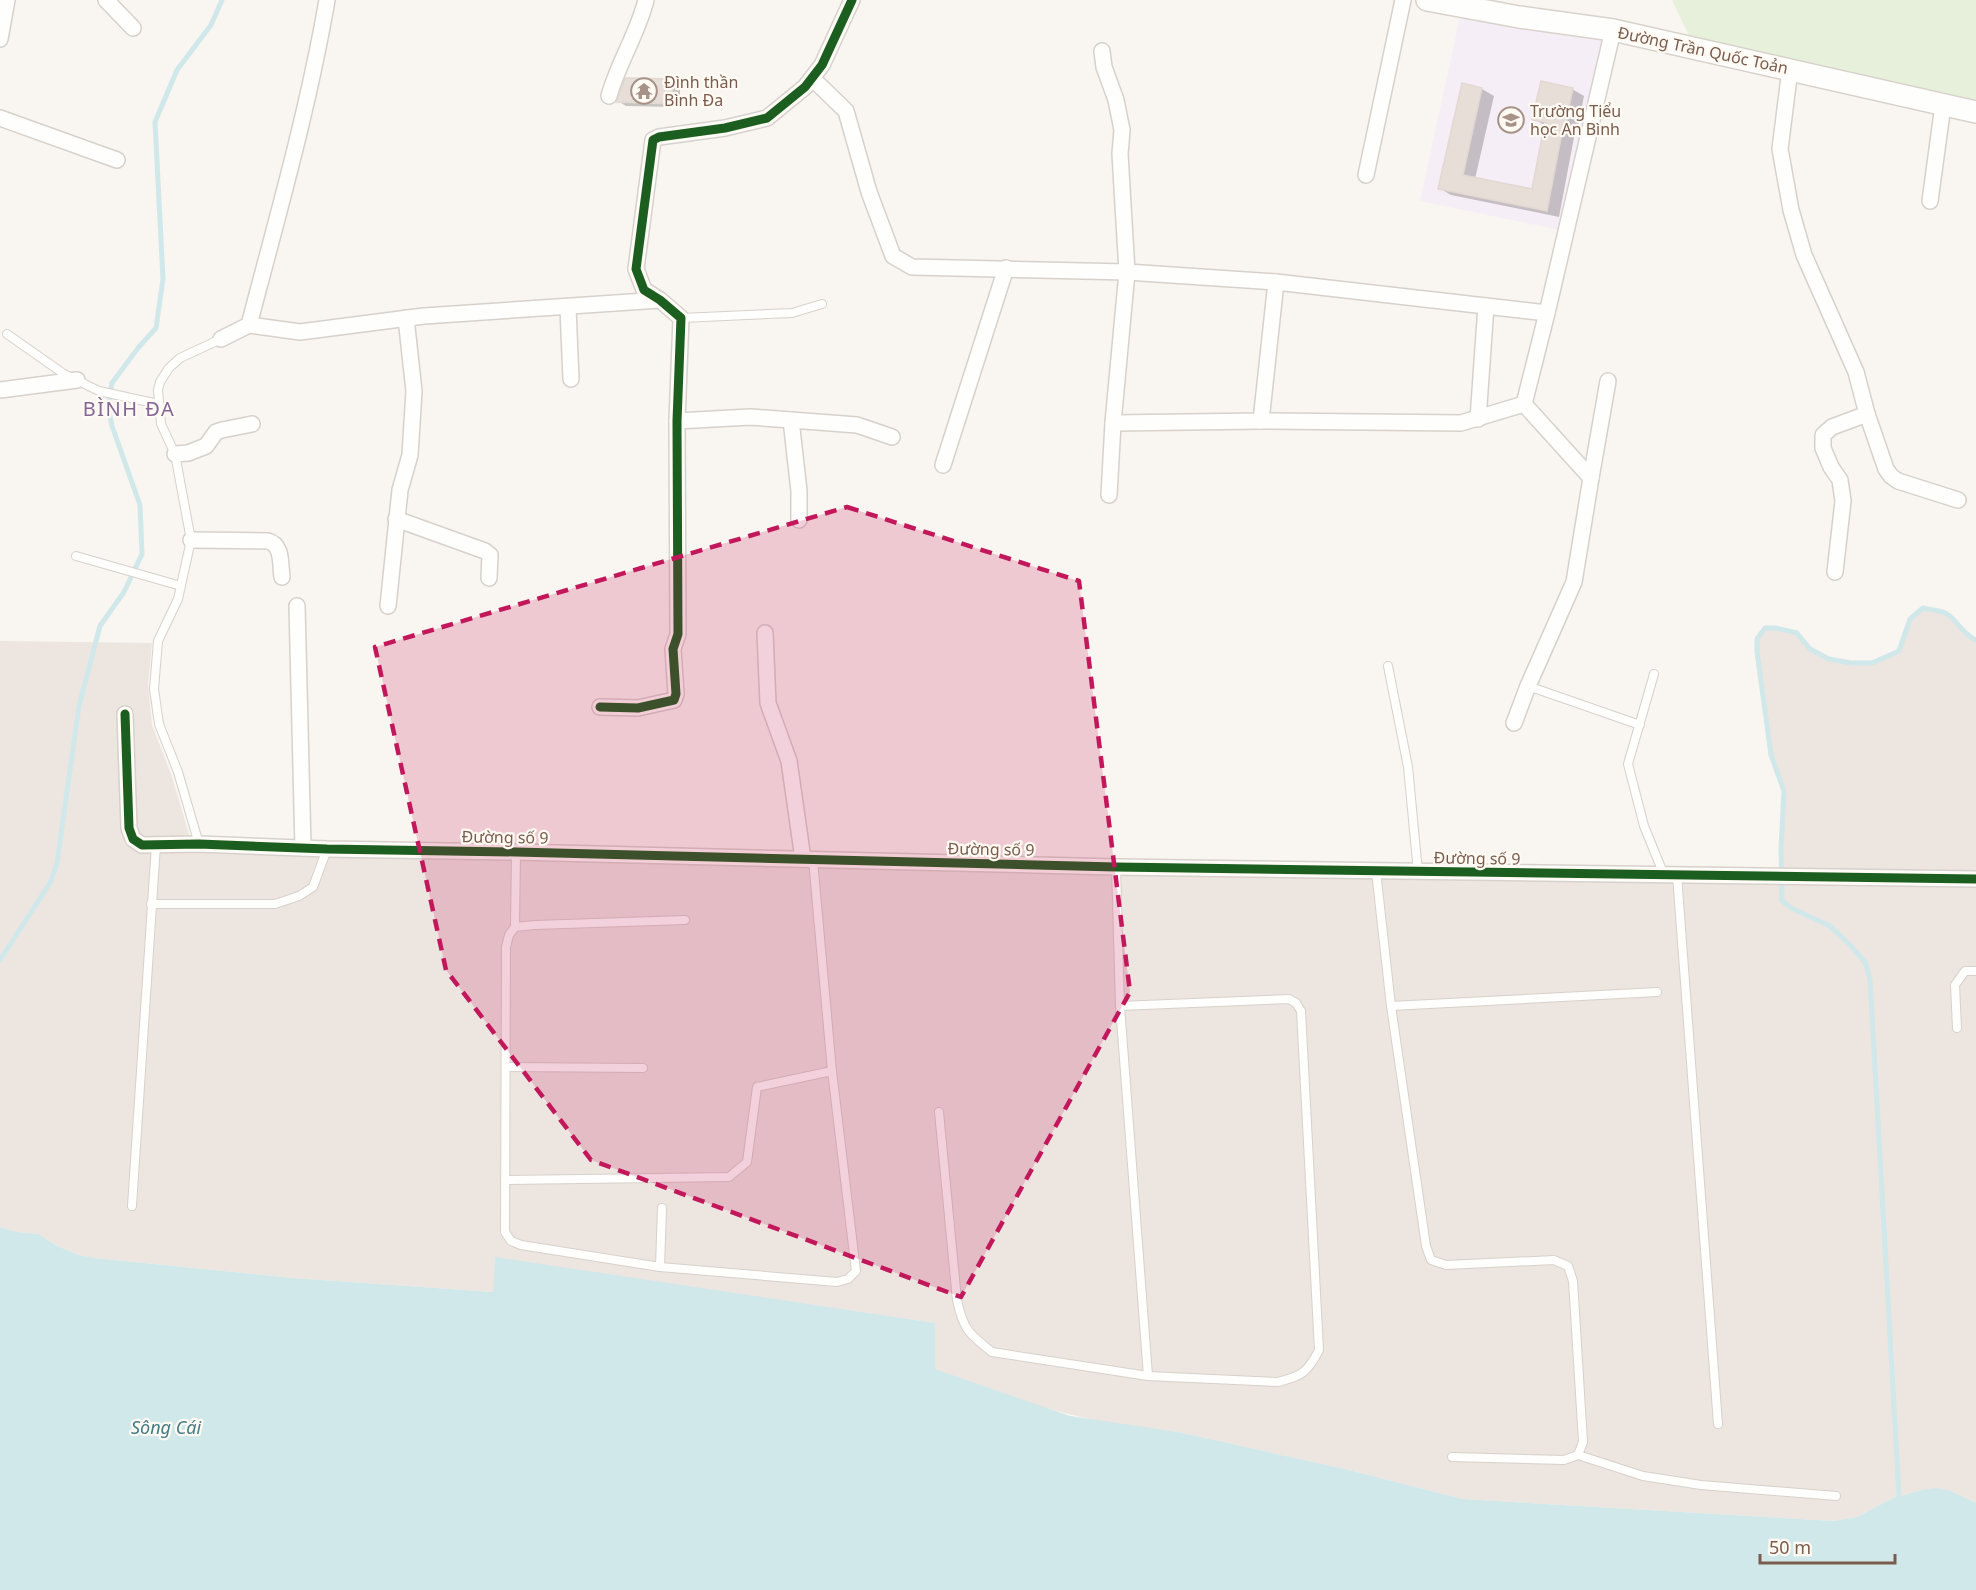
<svg xmlns="http://www.w3.org/2000/svg" width="1976" height="1590" viewBox="0 0 1976 1590" font-family="'Noto Sans',sans-serif">
<rect width="100%" height="100%" fill="#f9f5f0"/>
<!-- industrial -->
<path fill="#ede5e0" d="M1923,608l23,5 12,14 11,10 7,3v863l-25,-12 -29,-1 -29,8 -36,19 -24,4 -370,-22 -118,-30 -167,-37 -81,-11 -56,-14 -107,-38 1,-46 -440,-65 -1,34 -201,-14 -198,-20 -16,-3 -24,-10 -16,-11 -22,-2 -17,-5v-586l152,2 -4,41 4,41 19,49 23,77 1588,31 -1,-33 3,-58 -13,-36 -14,-103v-13l8,-11h11l21,5 13,16 19,10 22,4h21l27,-12 11,-32z"/>
<!-- education -->
<path fill="#f6eef6" d="M1460,17l145,22 -45,191 -140,-29z"/>
<!-- green -->
<path fill="#e7f0db" d="M1672,0h304v101l-287,-65z"/>
<!-- water -->
<path fill="#d0e8ea" d="M0,1227l17,5 22,2 16,11 24,10 16,3 198,20 200,14 2,-35 440,66v46l135,47 108,16 167,37 118,30 370,22 24,-4 36,-19 29,-8 14,-2 15,3 25,12v87h-1976z"/>
<!-- shadow -->
<g fill="#0003">
<path d="M672,81l8,4v22l-54,-1 -8,-5z"/>
<path d="M1463,85l19,4 12,7 -19,83 58,12 13,-65 -12,-7 38,-30 12,7 -6,32 -2,-1 -17,90 -108,-22 -12,-7z"/>
</g>
<g fill="none" stroke-linecap="round" stroke-linejoin="round">
<!-- stream -->
<g stroke="#d0e8ea" stroke-width="5">
<path d="M0,960l50,-77 7,-20 22,-157 21,-80 24,-34 18,-38 -2,-49 -28,-79 -4,-20 4,-23 26,-35 18,-20 7,-49 -8,-157 22,-52 34,-45 11,-25"/>
<path d="M1899,1496l-29,-517 -5,-17 -15,-17 -20,-19 -37,-17 -11,-8 -1,-52 3,-58 -13,-36 -14,-103v-13l8,-11h11l21,5 13,16 19,10 22,4h21l27,-12 11,-32 13,-11c7,2 18,2 24,6 11,7 14,19 29,26"/>
</g>
</g>
<!-- building -->
<g fill="#e6ded7" stroke="#e2d8d2" stroke-width="1.5">
<path d="M625,78l48,1 -1,25 -56,-2z"/>
<path d="M1541,81l32,7 -7,34h-2l-17,89 -109,-22 24,-106 20,5 -19,87 69,14 13,-67 -13,-2z"/>
</g>
<g fill="none" stroke-linecap="round" stroke-linejoin="round">
<!-- service casing -->
<g stroke="#d7d1cb" stroke-width="10">
<g id="service">
<path d="M681,318l111,-5 30,-9"/>
<path d="M7,334l57,40 35,17 59,13"/>
<path d="M76,556l105,30"/>
<path d="M1388,666l20,101 10,105"/>
<path d="M1654,674l-26,90 16,62 20,49"/>
<path d="M1528,686l112,39"/>
<path d="M199,844l-21,-72 -19,-48 -5,-35 4,-48 20,-42 13,-59 -16,-86 -14,-30 -3,-34 2,-8 9,-14 11,-10 41,-19"/>
<path d="M1116,867l4,139 28,370 130,6c24,-6 30,-10 41,-32l-18,-339 -5,-8 -7,-4 -169,7"/>
<path d="M1376,871l15,135 35,240 5,14 15,5 108,-5 14,6 5,15 10,161 -5,13 -14,5 -112,-3"/>
<path d="M1677,875l41,549"/>
<path d="M151,904h124l24,-8 14,-9 14,-38"/>
<path d="M685,920l-150,5 -20,2 -6,8 -3,12 -1,285 6,9 10,4 139,22 177,15 11,-3 8,-8 -24,-200 -19,-211"/>
<path d="M515,927l1,-75"/>
<path d="M1391,1006l266,-14"/>
<path d="M1957,1028l-2,-43 10,-14h11"/>
<path d="M506,1067l137,1"/>
<path d="M939,1112l18,188c6,29 12,34 35,52l156,24"/>
<path d="M505,1180l224,-3 18,-15 10,-75 75,-16"/>
<path d="M132,1206l24,-361"/>
<path d="M660,1267l2,-59"/>
<path d="M1578,1455l65,21 58,9 135,11"/>
</g>
</g>
<!-- minor casing -->
<g stroke="#d7d1cb" stroke-width="18">
<g id="minor">
<path d="M106,0l27,28"/>
<path d="M0,39l7,-39"/>
<path d="M1102,51l2,16 12,33 6,30 -2,24 7,118 -14,151 -4,72"/>
<path d="M1790,69l-10,80 11,61 13,45 52,117 11,42 19,55 5,7 7,5 60,19"/>
<path d="M812,78l34,33 23,81 24,64 19,11 215,5 149,10 271,31"/>
<path d="M609,96c9,-33 29,-63 37,-96"/>
<path d="M0,118l117,42"/>
<path d="M1366,175l37,-175"/>
<path d="M1930,201l13,-96"/>
<path d="M568,308l3,71"/>
<path d="M249,325l51,7 124,-16 236,-16"/>
<path d="M221,339l28,-14c28,-107 59,-215 78,-325"/>
<path d="M0,390l77,-10"/>
<path d="M1478,419l8,-113"/>
<path d="M791,420l8,71v29"/>
<path d="M677,421l73,-4 41,3 66,5 35,12"/>
<path d="M1261,421l15,-139"/>
<path d="M1113,423l148,-2 200,2 63,-19 23,-91 66,-283"/>
<path d="M175,454l13,-1 18,-7 10,-14 6,-2 30,-6"/>
<path d="M943,465l63,-197"/>
<path d="M1591,478l17,-97"/>
<path d="M396,519l89,32 5,4 -1,23"/>
<path d="M191,540l77,1c15,4 12,23 14,36"/>
<path d="M1835,572l8,-71 -3,-21 -9,-13 -8,-19v-13l9,-8 35,-13"/>
<path d="M297,606l6,242"/>
<path d="M388,606l12,-116 10,-35 4,-64 -8,-73"/>
<path d="M765,633l3,70 21,58 14,98"/>
<path d="M600,707l38,1 36,-8 2,-6 -3,-45 5,-15 -1,-213 4,-103 -21,-18 -16,-10 -8,-21 17,-129 6,-3 66,-9 42,-10 38,-31 17,-22 30,-65"/>
<path d="M125,714l4,114 4,11 9,6 57,-1 128,5 189,3 600,15 860,12"/>
<path d="M1514,723l14,-37 46,-104 17,-104 -67,-74"/>
</g>
</g>
<!-- secondary casing -->
<g stroke="#d9d2cb" stroke-width="24">
<path id="secondary" d="M1427,0l92,17 94,13 363,82"/>
</g>
<!-- service -->
<use href="#service" stroke="#fefefd" stroke-width="8"/>
<!-- minor -->
<use href="#minor" stroke="#fefefd" stroke-width="15"/>
<!-- secondary -->
<use href="#secondary" stroke="#fefefd" stroke-width="21"/>
<!-- cycleway casing -->
<g stroke="#fffaf3" stroke-width="13">
<g id="cycleway">
<path d="M600,707l38,1 36,-8 2,-6 -3,-45 5,-15 -1,-213 4,-103 -21,-18 -16,-10 -8,-21 17,-129 6,-3 66,-9 42,-10 38,-31 17,-22 30,-65"/>
<path d="M125,714l4,114 4,11 9,6 57,-1 128,5 189,3 600,15 860,12"/>
</g>
</g>
<!-- cycleway -->
<use href="#cycleway" stroke="#1b5e20" stroke-width="9"/>
</g>
<!-- marked area -->
<path fill="#c2185b" fill-opacity="0.2" stroke="#c2185b" stroke-width="4.5" stroke-dasharray="12 8" stroke-linejoin="round" d="M847,507l232,74 51,411 -169,305 -370,-137 -145,-190 -71,-323z"/>
<!-- icons -->
<defs>
<g id="temple-ring" transform="scale(1.35)"><circle r="9.5" fill="#fffaf3" stroke="#a69286" stroke-width="1.5"/><path d="M0-6L5-2H3V0L6.5 2.5H4V6H1.5V3h-3V6H-4V2.5H-6.5L-3 0V-2H-5Z" fill="#a69286"/></g>
<g id="school-ring" transform="scale(1.35)"><circle r="9.5" fill="#fffaf3" stroke="#a69286" stroke-width="1.5"/><path d="M0-5L7-2L0 1L-7-2ZM-4 1L0 2.5L4 1V4Q0 6-4 4Z" fill="#a69286"/></g>
</defs>
<g fill-rule="evenodd">
<use href="#temple-ring" x="644" y="91"/>
<use href="#school-ring" x="1511" y="120"/>
</g>
<g text-anchor="middle" stroke-width="4.5" stroke-linejoin="round" paint-order="stroke">
<!-- street labels -->
<g font-size="16" fill="#7a5c4d" stroke="#fffaf3">
<text transform="translate(1703 50) rotate(12)" y="6">Đường Trần Quốc Toản</text>
<text transform="translate(505 837) rotate(1)" y="6">Đường số 9</text>
<text transform="translate(991 849) rotate(1)" y="6">Đường số 9</text>
<text transform="translate(1477 858) rotate(1)" y="6">Đường số 9</text>
</g>
<!-- poi labels -->
<g font-size="16" fill="#7a5c4d" stroke="#fffaf3" text-anchor="start">
<text x="664" y="88">Đình thần<tspan x="664" dy="18">Bình Đa</tspan></text>
<text x="1530" y="117">Trường Tiểu<tspan x="1530" dy="18">học An Bình</tspan></text>
</g>
<!-- water labels -->
<g font-size="18" font-style="italic" fill="#437c86" stroke="#fffaf3">
<text x="166" y="1434">Sông Cái</text>
</g>
<!-- quarter labels -->
<g font-size="20" letter-spacing="1.5" fill="#846695" stroke="#fffaf3">
<text x="129" y="416">BÌNH ĐA</text>
</g>
</g>
<!-- scale -->
<path d="M1760 1554v9h135v-9" fill="none" stroke="#7a5c4d" stroke-width="3"/>
<text x="1769" y="1554" font-size="18" fill="#7a5c4d" stroke="#fffaf3" stroke-width="4.5" paint-order="stroke">50 m</text>
</svg>
